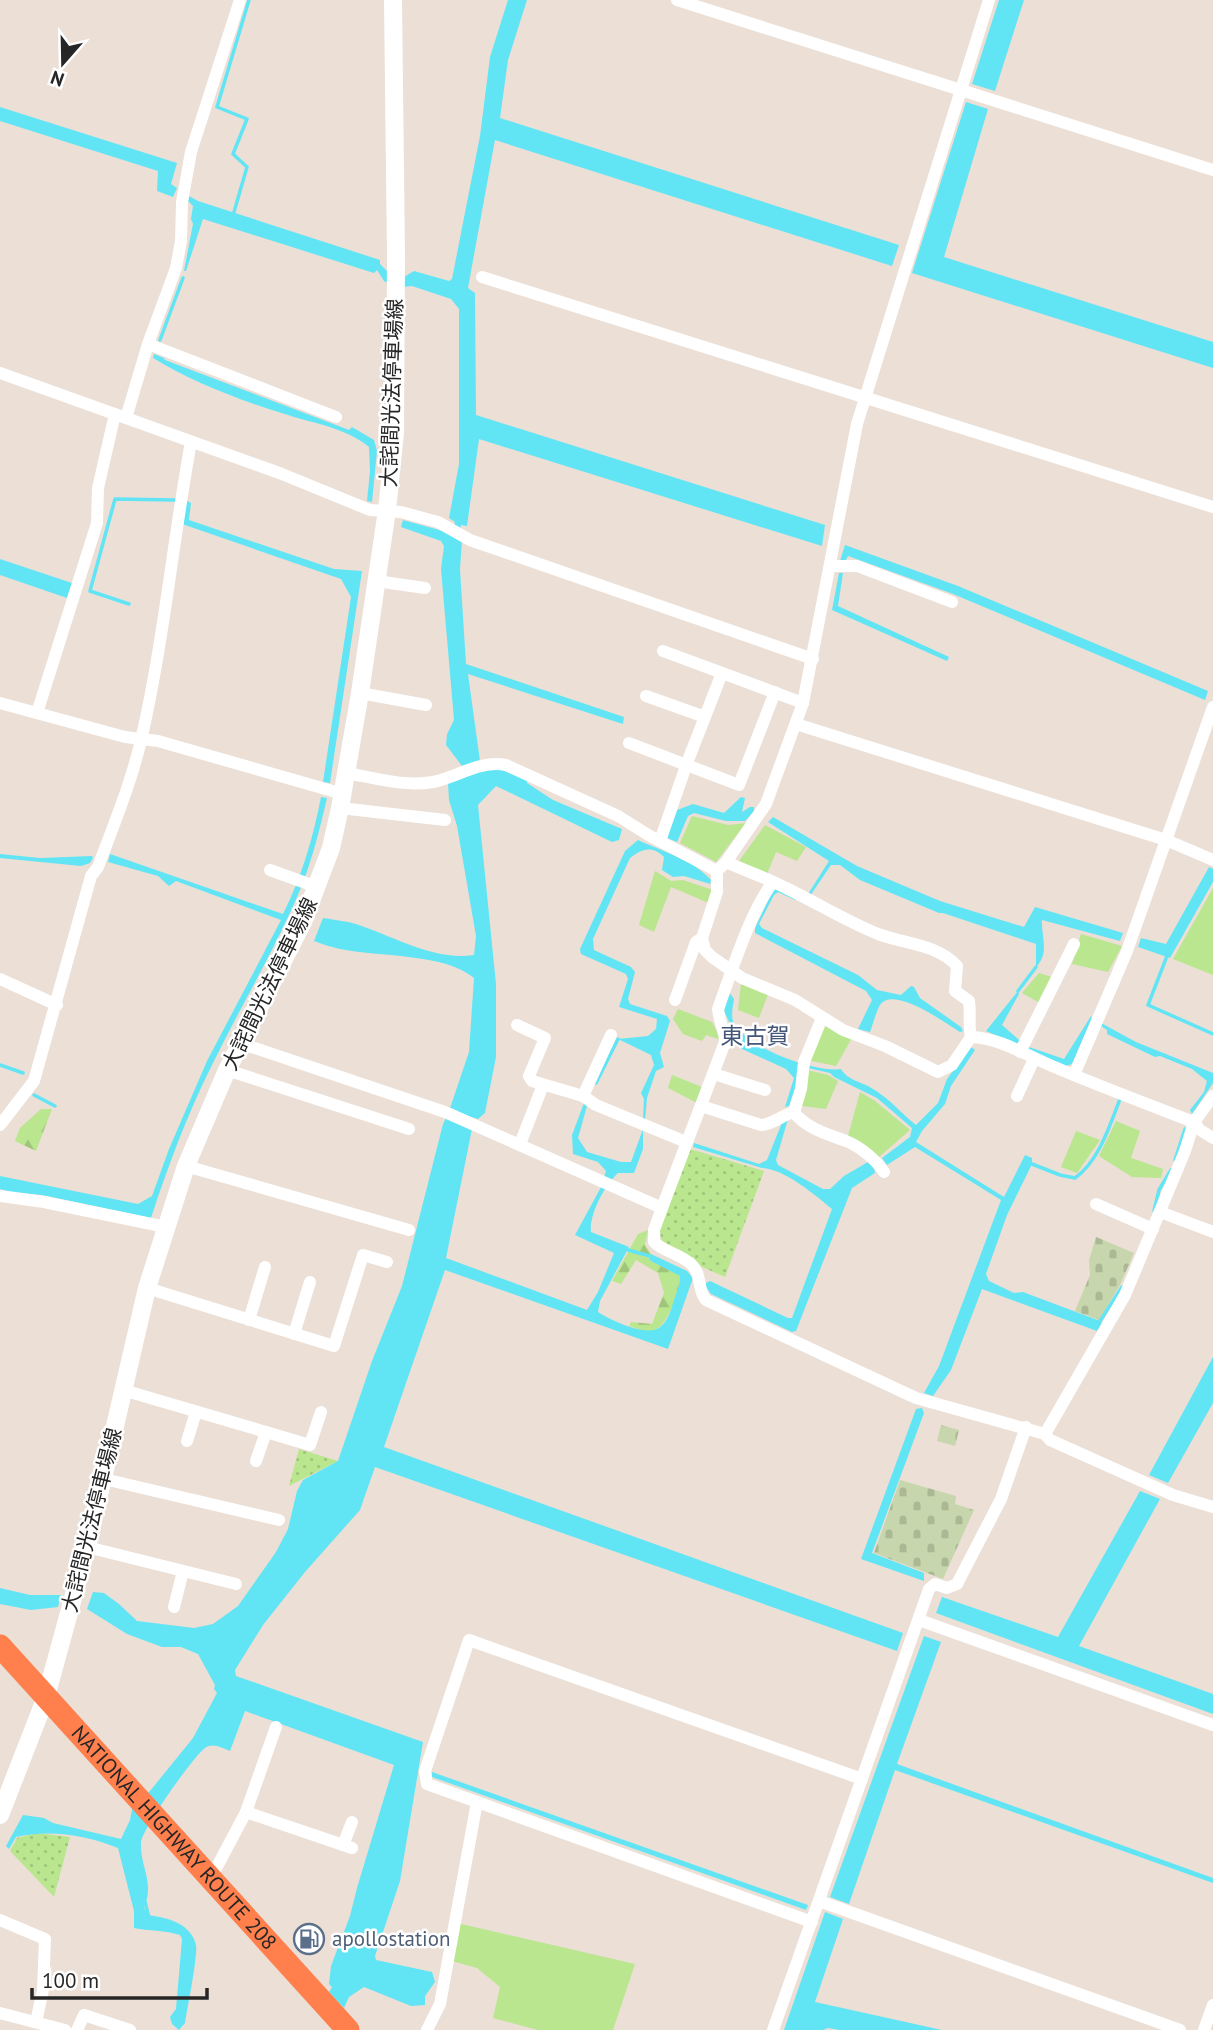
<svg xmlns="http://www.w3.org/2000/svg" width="1213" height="2030" viewBox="0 0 1213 2030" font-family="'PT Sans','Noto Sans JP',sans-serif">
<defs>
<pattern id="forest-firs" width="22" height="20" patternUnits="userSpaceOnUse" patternTransform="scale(1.75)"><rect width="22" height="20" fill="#b9e68e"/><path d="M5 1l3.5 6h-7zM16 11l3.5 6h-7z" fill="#9fc57a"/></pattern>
<pattern id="cemetery-stones" width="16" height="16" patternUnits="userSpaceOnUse" patternTransform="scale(1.75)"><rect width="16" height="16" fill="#c7d6ac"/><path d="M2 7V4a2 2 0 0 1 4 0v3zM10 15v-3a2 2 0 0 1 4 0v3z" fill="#abb894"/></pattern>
<pattern id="park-dots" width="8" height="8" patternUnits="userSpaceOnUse" patternTransform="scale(1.75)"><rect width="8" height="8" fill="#b9e68e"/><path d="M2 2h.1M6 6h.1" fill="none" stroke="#9fc57a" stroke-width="1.8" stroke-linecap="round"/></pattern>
</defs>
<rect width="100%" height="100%" fill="#ebdfd6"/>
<!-- grass -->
<g fill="#b9e68e">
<path d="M692,816l36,9 18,-2 -30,39 -36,-19z"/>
<path d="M765,825l41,22 -9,14 -21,-9 -9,22 -28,-13z"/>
<path d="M655,871l16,10 12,-1 30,10 -2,14 -40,-17 -17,45 -15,-7z"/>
<path d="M1213,888v87l-40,-16z"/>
<path d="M1081,934l41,12 -14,26 -36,-8z"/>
<path d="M1039,973l16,5 -15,25 -18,-10z"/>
<path d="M741,984l27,10 -9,24 -21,-8z"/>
<path d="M678,1009l34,13 9,18 -15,-5 -4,6 -19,-7 -10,-15z"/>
<path d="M824,1025l28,13 -16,28 -29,-6z"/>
<path d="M807,1070l21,5 10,6 -12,28 -24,-3z"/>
<path d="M672,1075l30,12 -5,16 -29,-15z"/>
<path d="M860,1092l15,9 35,29 -31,27 -31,-21z"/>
<path d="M1116,1121l24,10 -9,27 32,11 -2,9 -29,-1 -33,-21z"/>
<path d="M1076,1131l24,9 -23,33 -16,-6z"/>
<path d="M457,1923l178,41 -22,66h-75l-45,-12 7,-31 -23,-19 -25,-7z"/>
</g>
<!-- forest -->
<g fill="url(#forest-firs)">
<path d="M41,1109h11l-16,42 -21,-10 5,-13z"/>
<path d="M648,1230l-3,15 6,9 -2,6 31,15c1,15 -13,55 -30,57 -6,0 -15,-4 -21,-6l2,-4 21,2 12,-31 -6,-20 -22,-13 -15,24 -9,-3 26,-47z"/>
</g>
<!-- cemetery -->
<g fill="url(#cemetery-stones)">
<path d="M1096,1237l38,16 -14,32 -21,35 -24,-9 15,-36 -1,-15z"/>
<path d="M941,1425l18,5 -4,16 -18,-5z"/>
<path d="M900,1480l56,16 -1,8 19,6 -31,69 -69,-26z"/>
</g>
<!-- park -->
<g fill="url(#park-dots)">
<path d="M690,1149l74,22 -39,106 -25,-11 -38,-23 -3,-17z"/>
<path d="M299,1449l39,12 -49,25z"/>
<path d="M37,1833l33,4 -16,60 -44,-46 7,-13z"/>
</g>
<!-- water -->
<g fill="#61e5f5">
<path d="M508,0h19l-19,60 -8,58 399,127 -7,21 -397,-126 -27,148 7,5 1,122 349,110 -3,21 -343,-107 -12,87 -6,-1 -1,4 -6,-2 1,-5 -6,-4 10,-54v-155l-8,-10 -39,-13 -9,1 1,-10 10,-6 35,10 3,-2 28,-143 10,-79z"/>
<path d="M999,0h25l-29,91 -23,-7z"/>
<path d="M966,102l22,7 -44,148 269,85v26l-301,-95z"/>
<path d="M0,107l177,56 -6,21 6,4 -4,9 -16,-6 1,-20 -158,-50z"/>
<path d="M189,196l9,5 182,59v4l10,10v10l-6,-3 -7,-11 -3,3 -171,-54 -17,52h-2l9,-47 -2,-5 2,-13 -5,-5z"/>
<path d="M154,354l10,4 1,2 184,70 3,-3 22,13 3,11 -5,51 -5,-1 3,-30 -1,-24c-23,-19 -53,-23 -81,-32 -46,-14 -94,-32 -135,-57z"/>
<path d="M184,499l7,4 -2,17 145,49 28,2 -32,212 -7,-1 28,-185 -10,-18 -159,-55z"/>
<path d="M403,520l40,11 19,10 -2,28 6,95 158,53 -1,7 -155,-50 12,87 7,8h13l27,11v3l26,17 69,29 -3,11 -7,2 -116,-56 -18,19 18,179v73l-11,56 -7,6 -7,-2 -4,10 5,2 -26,129 141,52 11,-18 16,-39 -39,-18 26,-48 5,-16 -8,-9 -25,-8 -1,-19 12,-32 3,3 -9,32 9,14 34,10h10l12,-33v20l-9,24h-16c-13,12 -29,41 -27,59l38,15 -29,54 -2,11c12,8 50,26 62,15 7,-5 11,-16 13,-24 3,-9 7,-18 7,-27l-31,-16 2,-6 36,17 6,7 -25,71 -223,-79 -61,177 519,186 -6,18 -522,-184 -15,43 -55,62 -42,53 -28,45 1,6 187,66 -23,139 -25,75 1,4 56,12 3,10 -10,14v9l-14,1 -47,-19 -15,10 -5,11 -15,-16 3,-5 -3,-3 2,-18 19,-50 7,-28 37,-123 -149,-54 -15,40c-7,-3 -18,-9 -25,-3 -12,9 -64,82 -64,95 -1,24 14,40 3,64l3,8c19,2 44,8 49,30 2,11 -9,65 -11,78l-6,7 -7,-6 -2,-7 6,-8 6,-70 -2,-4c-15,-5 -31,-4 -46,-7v-17l-16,-63c-31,-13 -69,-19 -102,-11l-7,12 -3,-3 17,-31 21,3 9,5 68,16 9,-19 3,-16 17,-13 43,-53 24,-45 -3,-4 1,-4 -17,-31 -17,-7h-19l-35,-13 -40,-25 6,-17 11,1 15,11 18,17 57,7 19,-4 25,-18 38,-54 12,-23 9,-38 6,-11 35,-19 34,-100 30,-75 41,-162 3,-6 12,-7 -8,-3 19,-56 5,-74c-29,-25 -96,-21 -134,-29 -9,-2 -18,-5 -26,-8l9,-23c11,2 23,3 33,6 37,12 78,37 118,31l2,-19 -19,-110 -8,-26 -1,-17 16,-18 -2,1 -16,-21 1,-11 7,-14 -13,-151 3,-23 -3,-5 -40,-14z"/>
<path d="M845,545l113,41 250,105 -3,9 -252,-106 -105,-38 -3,6 -5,-1z"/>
<path d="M0,559l72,24 -5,15 -67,-23z"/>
<path d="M839,573h4l-5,33 111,51 -2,4 -115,-51z"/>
<path d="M321,797l6,1c-7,30 -14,59 -25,87 -25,62 -61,120 -90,180 -25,50 -44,101 -61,153l-109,-23 -32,-3 -10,-3v-13l138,28 14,-8 17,-47 38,-88 74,-141 -105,-39 -7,5 -11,-10 -50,-14 2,-8 173,60c19,-38 30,-76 38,-117z"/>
<path d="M741,797l4,1 -3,14 8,-5h4v4l-9,10h-19l-32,-8 -6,3 -11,26 -10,-4 10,-28 16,-6 31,9z"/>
<path d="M773,817l84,49 83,35 84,26 11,-20 88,26 -3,8 -78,-21c-1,16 8,33 -6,47v-23l-93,-31h-4l-79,-33 -20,-15h-9l-21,31 -2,-2 21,-33 -61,-39z"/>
<path d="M638,840c25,12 54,19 73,40l-1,4 -26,-8 -11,1 -11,-7 2,-13c-12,-12 -22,-8 -34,1l-37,81 1,11 37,17 4,5 -7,27 2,5 37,12 3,5 -10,32 4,14 -8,4 -9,27 -2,22 -2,-1 1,-20 -3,-6 13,-28 -3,-10 -33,-16 30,-3 8,-7 1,-10 -38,-12 9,-28 -2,-5 -45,-20 -1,-5 45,-98z"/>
<path d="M0,854l40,4 52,-2 1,2 -3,5 -9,3 -81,-8z"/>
<path d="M1209,867l4,2v13l-43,76 -32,-11 3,-9 25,6z"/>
<path d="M779,888l18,10 -2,2 -17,-8 -4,3 -15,29 3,4 96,47 19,15 24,5 10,-9 3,1 6,11 41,29 2,4 -3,1c-15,-9 -66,-47 -80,-27 -4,7 -7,19 -10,27l-12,-3 14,-29 -6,-9 -111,-58v-5l18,-38z"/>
<path d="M1018,991l1,3 -17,31 24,21 38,13 27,-43 1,2 -20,46 -6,2 -80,-35z"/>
<path d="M729,992l5,7c-1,7 -3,15 -1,22 11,26 82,52 108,48 7,12 22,13 32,20 16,9 29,25 43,36l22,-22 9,-24 24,-32 4,3 -24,36 -6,18 -23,27 -6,11 88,55 21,-42 7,3v6l-25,51 -21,59 3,7 25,12 9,-1 77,29 2,2 -5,8 -115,-42 -31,81 -18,26 -9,-3 15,-27 62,-166 -86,-53 -28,18 -5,-7 28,-21 2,-9 -35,-30 -43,-21 -4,-4 -31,-7 -2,17 -8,23 -4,1 9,-29 -8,-9 -44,-20 -18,-38z"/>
<path d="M1101,1023l35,19 77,31v10l-21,31 -2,-4 14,-18 3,-11 -15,-12 -32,-13 -5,1 -48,-23v-4l-6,-4z"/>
<path d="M788,1119l-12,41 2,5 45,24h7l14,-13 24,-14 6,6 1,5 -23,15 -56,143 -4,1 -81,-38 -7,-10 6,-3 78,37h4l40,-109c-17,-14 -47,-40 -70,-41l-69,-21 1,-4 65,21 8,-4 16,-40z"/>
<path d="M1213,1357v46l-45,80 -19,-8z"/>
<path d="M922,1408l2,5 -52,140 52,20v8l-63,-22 55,-150z"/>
<path d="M1140,1491l20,8 -81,147 134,48v20l-277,-101 6,-16 116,40z"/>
<path d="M0,1588l30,7h31l-3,12 -27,3 -31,-6z"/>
<path d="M924,1636l17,6 -44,122 316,114v5l-318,-113 -46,134 -19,-7z"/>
<path d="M432,1772l376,133 -2,5 -374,-133z"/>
<path d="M825,1912l18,7 -28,83 127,28h-103l-11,-2 -5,2h-39z"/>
</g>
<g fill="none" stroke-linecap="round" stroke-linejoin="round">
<!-- stream -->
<g stroke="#61e5f5" stroke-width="3.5">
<path d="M234,212l13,-45 -14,-13 14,-35 -30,-12 32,-107"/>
<path d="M160,340l23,-62"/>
<path d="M129,604l-39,-13 25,-92 61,1"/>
<path d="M1167,956l-19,49 65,29"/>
<path d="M1018,991l18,-24"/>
<path d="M0,1065l23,8"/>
<path d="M596,1083l22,-44"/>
<path d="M34,1095l21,11"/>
<path d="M1175,1160l10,-31"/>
<path d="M1032,1164l28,11 15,3c24,-17 35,-53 45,-79"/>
<path d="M1154,1211l5,-21 12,-20"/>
<path d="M628,1250l22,6"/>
<path d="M1100,1321l22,-34"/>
<path d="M145,1902l4,16"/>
</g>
<!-- street -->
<g stroke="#fff" stroke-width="12">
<path d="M677,0l536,170"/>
<path d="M482,277l731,230"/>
<path d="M148,344l188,73"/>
<path d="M0,373l282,101 88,36 31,2 37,10 32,18 343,119"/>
<path d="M126,418l22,-74 28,-76 5,-27 1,-39 9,-50 49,-152"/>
<path d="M830,566h27l95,36"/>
<path d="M376,581l49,7"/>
<path d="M663,651l140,52"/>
<path d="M360,693l66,12"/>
<path d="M646,696l59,21"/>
<path d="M0,703l125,34 33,4 185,53"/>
<path d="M37,713l60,-190 1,-35 17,-74"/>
<path d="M796,724l370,116 47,20"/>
<path d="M629,743l110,42 36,-93"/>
<path d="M347,773c27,5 58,14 86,9 25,-5 46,-22 73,-17l112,51 32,20 67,35"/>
<path d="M340,808l105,12"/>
<path d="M660,841l27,-78 35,-90"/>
<path d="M726,862c20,9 41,16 60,26 31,15 60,33 92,46 27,10 59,10 79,32l-2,25 14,10c2,13 -1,24 2,36l-19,28 -14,7 -53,-26 -42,-16 -48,-30 -53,-22 -30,-21 -7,-7 -3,-12 15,-46v-21l9,-9 40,-58 37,-101 54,-279 132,-424"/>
<path d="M270,870l47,17"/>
<path d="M773,882c-24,32 -41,89 -55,127 1,12 7,22 7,33l-63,166 -8,22v12c10,10 27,12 38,23 10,9 5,25 14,35l210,98 129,36 5,6 123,55 40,12"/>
<path d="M0,979l57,26"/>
<path d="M675,1000l21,-58 6,-4"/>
<path d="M517,1025l28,13 -16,38 3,5 51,15 13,9 90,37"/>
<path d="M971,1037c30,1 54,18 81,29 47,20 95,38 142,56l6,8 13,8"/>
<path d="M240,1043l205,69 217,96"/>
<path d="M1020,1052l54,-108"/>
<path d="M227,1070l182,59"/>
<path d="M714,1074l51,16"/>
<path d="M1074,1075l53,-124 86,-244"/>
<path d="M583,1096l28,-61"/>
<path d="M1017,1096l17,-37"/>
<path d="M701,1106l60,19c13,-1 21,-10 33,-13 11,16 35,23 52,29 15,6 30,19 38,31"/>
<path d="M794,1112l7,-23 3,-27 18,-44"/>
<path d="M0,1125l34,-44 57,-205 7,-9c16,-43 34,-86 44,-131 22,-97 31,-196 49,-294"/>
<path d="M520,1144l23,-59"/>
<path d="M186,1166l223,64"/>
<path d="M0,1196l44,6 122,25"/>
<path d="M1096,1204l57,25"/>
<path d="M1160,1212l53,20"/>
<path d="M147,1288l187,58 29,-91 24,7"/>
<path d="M249,1320l16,-53"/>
<path d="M294,1334l16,-52"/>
<path d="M123,1390l187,55 11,-33"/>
<path d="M1045,1434l80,-139 60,-144 9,-29 19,-26"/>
<path d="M187,1441l9,-29"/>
<path d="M256,1461l10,-29"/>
<path d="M104,1479l175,41"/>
<path d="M87,1547l149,37"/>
<path d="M174,1607l9,-36"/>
<path d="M919,1620l294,105"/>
<path d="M246,1812l106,36"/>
<path d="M343,1845l9,-23"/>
<path d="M211,1878l35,-66 30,-85"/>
<path d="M819,1901l361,129"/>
<path d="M0,1920l45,19 -2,51 -7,32"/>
<path d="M812,1922l-385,-138 -2,-13 44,-131 393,139"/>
<path d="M0,2013l65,17"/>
<path d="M77,2030l7,-15 46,15"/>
<path d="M427,2030l13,-26 37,-202"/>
<path d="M773,2030l156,-441 6,-5 12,4 10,-4 44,-85 25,-72"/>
<path d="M1204,2030l9,-25"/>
</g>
<!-- secondary -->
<path stroke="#fff" stroke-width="18" d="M0,1815l46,-118 41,-150 60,-259 39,-122 41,-96 76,-148 28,-74 9,-40 20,-115 27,-183 8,-77 1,-176 -3,-257"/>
<!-- highway -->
<path stroke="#ff7f4d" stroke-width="23" id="s1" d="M0,1646l348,384"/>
</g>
<!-- icons -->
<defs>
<g id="fuel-ring" transform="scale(1.575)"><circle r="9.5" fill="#fff" stroke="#5c6f8a" stroke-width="1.5"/><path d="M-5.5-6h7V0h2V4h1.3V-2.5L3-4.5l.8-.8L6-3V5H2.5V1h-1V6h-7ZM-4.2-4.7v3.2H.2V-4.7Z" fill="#5c6f8a"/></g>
</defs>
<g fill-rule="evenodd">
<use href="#fuel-ring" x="309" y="1939"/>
</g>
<g text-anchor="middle" stroke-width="5" stroke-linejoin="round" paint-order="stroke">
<!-- street labels -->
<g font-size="21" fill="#262626" stroke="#fff">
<text transform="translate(392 393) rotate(-88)" y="7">大詫間光法停車場線</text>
<text transform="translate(270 984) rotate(-64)" y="7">大詫間光法停車場線</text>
<text transform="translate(92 1520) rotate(-76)" y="7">大詫間光法停車場線</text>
<text dy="7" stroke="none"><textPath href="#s1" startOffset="259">NATIONAL HIGHWAY ROUTE 208</textPath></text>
</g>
<!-- service labels -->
<g font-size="21" fill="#4e5e75" stroke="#fff" text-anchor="start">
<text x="332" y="1946">apollostation</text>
</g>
<!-- neighbourhood labels -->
<g font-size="23" fill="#455679" stroke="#fff">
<text x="755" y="1044">東古賀</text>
</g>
</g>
<!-- north arrow -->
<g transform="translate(63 63) rotate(200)" stroke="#ffffff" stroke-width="5" paint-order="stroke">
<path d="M0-5L12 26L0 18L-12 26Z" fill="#262626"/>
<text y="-10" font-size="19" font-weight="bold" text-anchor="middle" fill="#262626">N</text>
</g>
<!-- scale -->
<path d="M32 1988v10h175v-10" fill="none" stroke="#262626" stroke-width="3.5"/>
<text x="42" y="1988" font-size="21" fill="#262626" stroke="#ffffff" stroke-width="5" paint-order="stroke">100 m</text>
</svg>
